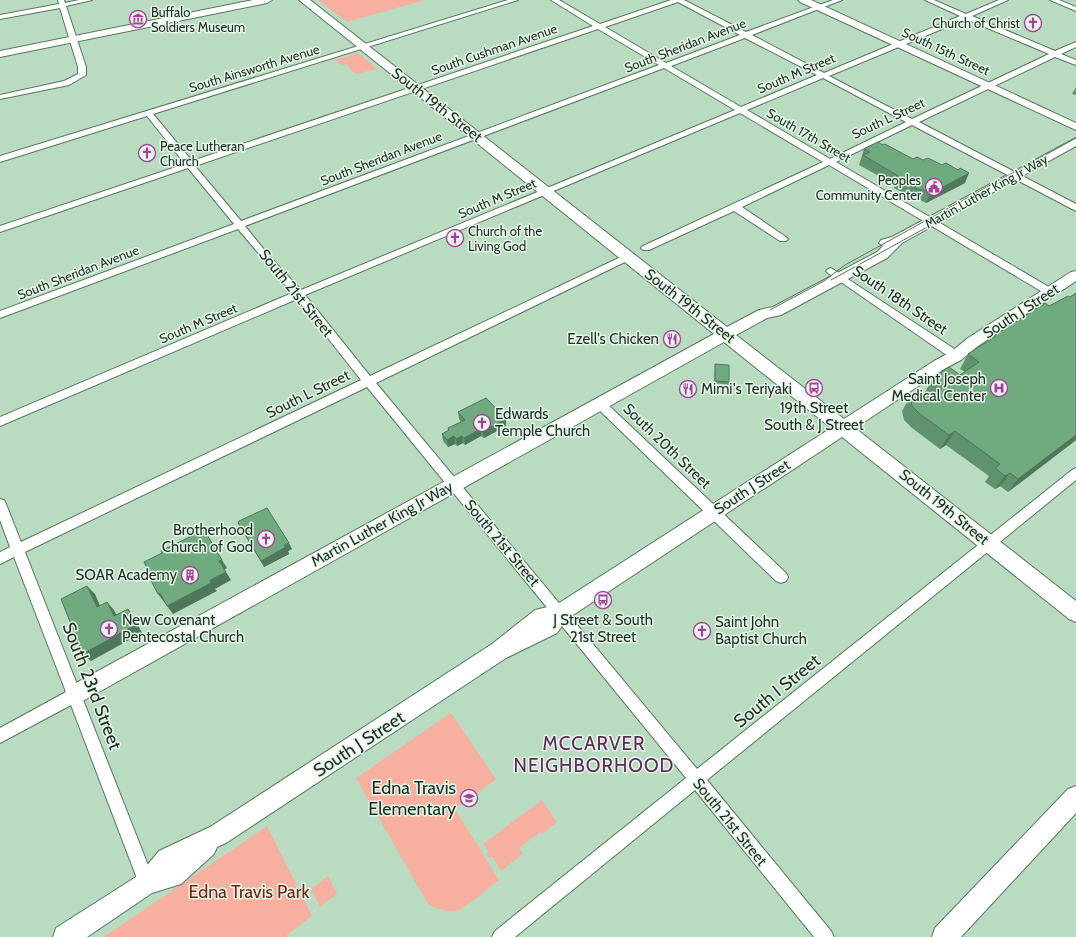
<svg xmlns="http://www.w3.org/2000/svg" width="1076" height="937" viewBox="0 0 1076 937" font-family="Cabin,sans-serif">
<rect width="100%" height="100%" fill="#b9dbc0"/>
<!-- green -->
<g fill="#f7afa0">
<path d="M318,0h107l-78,22z"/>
<path d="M358,53l19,16 -21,5 -4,-3 -5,-7 -5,1 -7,-5z"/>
<path d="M451,713l45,66 -41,30 44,71c-7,5 -34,28 -40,30 -11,3 -22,-1 -31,-6l-72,-126z"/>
<path d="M542,800l15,22 -15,12 -2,-2 -21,16 4,6 -22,17 -9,-15 -3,2 -2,-4 2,-2 -6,-8z"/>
<path d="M267,826l45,90 -25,19v2h-183z"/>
<path d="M328,876l9,18 -17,13 -9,-18z"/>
</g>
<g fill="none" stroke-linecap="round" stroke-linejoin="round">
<!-- street casing -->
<g stroke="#57765f" stroke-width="2">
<g id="street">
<path d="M58,0h6l1,3 14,-3h13l-26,6 20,61v8l-17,10 -69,14v-4l64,-14 14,-7v-7l-18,-59 -60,11v-4l59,-11z"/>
<path d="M508,0h10l-365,114 39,47 401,-135 -42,-26h8l41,24 71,-24h13l62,32 87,-32h9l-90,35 72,38 136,-57 -35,-16h9l32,14 33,-14h9l-36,16 83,35 21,-9v5l-15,7 15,6v5l-21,-8 -136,65 157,82v7l-164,-86 -76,37 218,128 1,2 -1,2h-8l-217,-129 -87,42 44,30 2,2 -2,2h-6l-46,-30 -85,39h-6l-2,-2 2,-2 180,-84 -83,-49 -435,182 65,81 255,-121h6l2,2 -2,2 -255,124 321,386 375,-299 4,-2v12l-369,300 124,151 3,6h-20l-119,-147 -180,147h-23l3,-6 191,-153 -319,-391 -342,165 130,331 -2,6 -6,2 -6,-2 -70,-184 -71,38v-15l66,-36 -52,-135 -14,7v-12l10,-5 -10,-27v-21l4,1 2,4 15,38 340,-162 -64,-81 -297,127v-9l292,-124 -54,-64 -238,89v-7l234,-87 -46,-56 -188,64v-6l185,-62 -38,-48 -147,46v-6zM678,2l62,33 -74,28 -61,-36zM966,19l83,35 -137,65 -83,-43zM598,29l61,36 -418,156 -46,-55zM745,38l72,37 -76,32 -70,-41zM664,68l71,42 -434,180 -31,-33 -25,-31zM823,78l83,44 -76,37 -83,-49z"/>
<path d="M1050,0h9l17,7v4z"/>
<path d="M831,268l125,82 1,3 -1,3h-8l-120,-83 -2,-2 2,-2z"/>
<path d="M600,400l4,1 182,172 2,4 -2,4 -5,2 -5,-2 -180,-174 -2,-3 2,-3z"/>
</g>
</g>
<!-- secondary casing -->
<g stroke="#57765f" stroke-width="2">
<g id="secondary">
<path d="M253,0h19l-5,3 -267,54v-6z"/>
<path d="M299,0h11l417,327 32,-17 14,-3 104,-55 6,-6 -4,-3 2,-3 11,-3 184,-99v8l-174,97 -15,15 -106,57 -14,3 -31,17 108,84 90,-58 17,-9 17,-14 103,-66 5,-1v10l-98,65 -17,14 -17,9 -89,59 221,173v21l-7,-3 -227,-182 -275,182 -10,14 -51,25 -280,185 -9,4 -3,7 -33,30 -29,9 -65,44h-34l3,-9 83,-53 20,-24 51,-24 282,-183 43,-34 21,-5 275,-177 -107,-86 -643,360 -7,3 -7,-3 -3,-7 3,-7 647,-354z"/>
<path d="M798,0h13l265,123v7l-276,-128z"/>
<path d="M1076,786v27l-115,124h-29l3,-9 133,-139z"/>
</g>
</g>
<!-- street -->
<use href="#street" fill="#fff" fill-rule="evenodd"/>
<!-- secondary -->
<use href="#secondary" fill="#fff" fill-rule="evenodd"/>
<!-- tram -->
<g stroke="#5a705f" stroke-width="1">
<path d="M831,280l149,-82"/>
<path d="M770,310l54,-29 21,-16 231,-127"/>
</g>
</g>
<!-- wall -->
<g fill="#5f936d">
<path d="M1076,87v8l-4,-1z"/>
<path d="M864,149l49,10 10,1 19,5 23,18 -39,20 -8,-4 -2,1 -22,-12 1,-3 -36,-20z"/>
<path d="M1076,293v147l-68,52 -8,-6 -5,3 -10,-7 4,-6 -43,-31 -6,4 -28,-21 -8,-8 -2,-9 8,-14h18l2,-2 -5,-3 8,-14 27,-3 5,-3 -5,-3 8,-15 25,-16 2,-3 54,-29 21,-9z"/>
<path d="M715,364l14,18v3l-15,-2z"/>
<path d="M458,412l48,7v7l-22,12 -3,-2 -16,9 -2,-2 -6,3 -2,-2 -7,3 -5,-6 -1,-7 6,-4v-2l13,-6 -2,-3z"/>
<path d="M238,523l54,26 -4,2 1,3 -25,13z"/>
</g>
<!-- shaded-wall -->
<g fill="#4e7859">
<path d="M969,173l-4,10 -39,20 4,-9z"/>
<path d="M922,189l-4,10 -2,1 4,-10z"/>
<path d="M506,419v7l-22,12 -1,-7z"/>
<path d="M481,429v7l-16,9 -1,-7z"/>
<path d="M955,431l-9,14 -6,4 9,-14z"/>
<path d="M1076,435v5l-68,52 10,-13z"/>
<path d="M454,436l1,8 -7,3 -1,-7z"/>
<path d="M462,436l1,7 -6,3 -1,-7z"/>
<path d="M1010,473l-10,13 -5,3 10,-13z"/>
<path d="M289,543l3,6 -4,2 1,3 -25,13 -3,-6z"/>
<path d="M222,560l5,8 -3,2 -5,-9z"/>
<path d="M226,572l5,8 -16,9 2,2 -44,23 -6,-8 43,-26z"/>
<path d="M87,586l8,8 9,21 -7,-8z"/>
<path d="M160,593l6,8 -2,1 -6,-8z"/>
<path d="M107,602l7,8 7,14 -7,-8z"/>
<path d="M128,609l6,8 8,16 -51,28 -8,-7z"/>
</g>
<!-- building -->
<g fill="#6fab7f" stroke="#4e7859">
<path d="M878,142l5,3 2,-1 28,15 4,-2 6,3 5,-2 14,7 4,-2 12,7 2,-2 9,5 -39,21 -8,-5 -2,1 -22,-12 2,-1 -37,-22 7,-3 -6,-3z"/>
<path d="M1076,293v142l-58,44 -8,-6 -5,3 -10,-8 5,-4 -45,-33 -6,4 -29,-21 -8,-8 -2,-9 4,-2 14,2 17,-11 -12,-8 16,-11 11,8 19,-13 -11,-8 28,-18 -1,-1 50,-32 4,3 19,-10 2,1z"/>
<path d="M715,364l14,1v17l-14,-1z"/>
<path d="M486,398l20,21 -23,12 -2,-2 -17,9 -2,-2 -6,3 -2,-3 -7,4 -5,-6 7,-4 -1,-2 17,-8 -7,-8z"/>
<path d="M267,508l22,35 -5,2 2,2 -25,14 -23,-38 1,-2z"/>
<path d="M204,530l18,30 -3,1 7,11 -16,8 1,3 -44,23 -7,-13 -2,1 -10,-19 2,-1 -6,-12 18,-9 -1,-2z"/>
<path d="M87,586l10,21 10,-5 7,14 14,-7 7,16 -52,29 -22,-55z"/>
</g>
<!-- icons -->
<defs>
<g id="museum-ring" transform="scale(0.9)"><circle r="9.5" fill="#e5f7e9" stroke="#a83d9d" stroke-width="1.5"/><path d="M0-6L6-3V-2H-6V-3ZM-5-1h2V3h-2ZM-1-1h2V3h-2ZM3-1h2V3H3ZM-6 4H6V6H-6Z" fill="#a83d9d"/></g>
<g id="church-ring" transform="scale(0.9)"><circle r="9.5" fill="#e5f7e9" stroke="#a83d9d" stroke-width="1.5"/><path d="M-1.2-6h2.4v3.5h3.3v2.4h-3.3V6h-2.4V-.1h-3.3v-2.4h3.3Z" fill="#a83d9d"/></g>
<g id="civic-ring" transform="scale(0.9)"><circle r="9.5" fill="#e5f7e9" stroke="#a83d9d" stroke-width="1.5"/><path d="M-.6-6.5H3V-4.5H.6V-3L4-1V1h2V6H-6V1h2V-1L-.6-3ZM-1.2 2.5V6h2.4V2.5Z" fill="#a83d9d"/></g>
<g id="restaurant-ring" transform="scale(0.9)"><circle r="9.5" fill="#e5f7e9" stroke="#a83d9d" stroke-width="1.5"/><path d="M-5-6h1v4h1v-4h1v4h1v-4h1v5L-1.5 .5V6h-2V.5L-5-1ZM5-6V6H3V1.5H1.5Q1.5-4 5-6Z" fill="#a83d9d"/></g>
<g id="bus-ring" transform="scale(0.9)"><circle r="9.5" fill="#e5f7e9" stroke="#a83d9d" stroke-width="1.5"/><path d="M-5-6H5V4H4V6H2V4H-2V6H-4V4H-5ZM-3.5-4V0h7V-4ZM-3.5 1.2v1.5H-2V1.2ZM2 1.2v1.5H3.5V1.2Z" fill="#a83d9d"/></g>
<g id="hospital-ring" transform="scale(0.9)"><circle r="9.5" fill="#e5f7e9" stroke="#a83d9d" stroke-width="1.5"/><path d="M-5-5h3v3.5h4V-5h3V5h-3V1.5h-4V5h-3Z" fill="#a83d9d"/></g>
<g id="building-ring" transform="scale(0.9)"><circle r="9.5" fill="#e5f7e9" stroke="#a83d9d" stroke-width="1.5"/><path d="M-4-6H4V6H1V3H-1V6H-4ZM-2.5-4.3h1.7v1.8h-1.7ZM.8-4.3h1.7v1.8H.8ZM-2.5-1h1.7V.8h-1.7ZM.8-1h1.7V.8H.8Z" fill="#a83d9d"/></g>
<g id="school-ring" transform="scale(0.9)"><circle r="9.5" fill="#e5f7e9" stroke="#a83d9d" stroke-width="1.5"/><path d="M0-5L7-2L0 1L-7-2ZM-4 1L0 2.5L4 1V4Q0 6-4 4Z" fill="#a83d9d"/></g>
</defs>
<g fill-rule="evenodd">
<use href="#museum-ring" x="138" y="19"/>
<use href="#church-ring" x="1033" y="23"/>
<use href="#church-ring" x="147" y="153"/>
<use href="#civic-ring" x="934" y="187"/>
<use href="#church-ring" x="455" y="238"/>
<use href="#restaurant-ring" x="672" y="339"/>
<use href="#bus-ring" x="814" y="388"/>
<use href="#hospital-ring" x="999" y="388"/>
<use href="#restaurant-ring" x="688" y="389"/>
<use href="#church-ring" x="482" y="423"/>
<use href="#church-ring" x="266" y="539"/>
<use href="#building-ring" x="190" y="575"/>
<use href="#bus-ring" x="603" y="600"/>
<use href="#church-ring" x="109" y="629"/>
<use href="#church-ring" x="702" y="631"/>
<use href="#school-ring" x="469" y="798"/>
</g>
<g text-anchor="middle" stroke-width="3" stroke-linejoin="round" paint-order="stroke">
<!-- far-poi labels -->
<g font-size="13" fill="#1e2b21" stroke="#e5f7e9" text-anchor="start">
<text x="151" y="17">Buffalo<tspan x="151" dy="15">Soldiers Museum</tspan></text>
<text x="1020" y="28" text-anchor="end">Church of Christ</text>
<text x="160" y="151">Peace Lutheran<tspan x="160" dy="15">Church</tspan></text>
<text x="921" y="185" text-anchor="end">Peoples<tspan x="921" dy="15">Community Center</tspan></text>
<text x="468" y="236">Church of the<tspan x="468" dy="15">Living God</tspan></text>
</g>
<!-- far-street labels -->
<g font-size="13" fill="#1e2b21" stroke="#e5f7e9">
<text transform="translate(685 45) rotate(-21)" y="5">South Sheridan Avenue</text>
<text transform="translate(494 49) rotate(-19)" y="5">South Cushman Avenue</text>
<text transform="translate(946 51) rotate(25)" y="5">South 15th Street</text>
<text transform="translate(254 68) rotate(-17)" y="5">South Ainsworth Avenue</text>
<text transform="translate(796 73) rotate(-23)" y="5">South M Street</text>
<text transform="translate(888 118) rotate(-25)" y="5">South L Street</text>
<text transform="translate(809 135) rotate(30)" y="5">South 17th Street</text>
<text transform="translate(381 158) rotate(-21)" y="5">South Sheridan Avenue</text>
<text transform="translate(986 191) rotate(-29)" y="5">Martin Luther King Jr Way</text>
<text transform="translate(497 198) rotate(-23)" y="5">South M Street</text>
<text transform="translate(78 272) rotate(-21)" y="5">South Sheridan Avenue</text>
<text transform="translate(198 323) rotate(-23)" y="5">South M Street</text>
</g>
<!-- street labels -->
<g font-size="15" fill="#1e2b21" stroke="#e5f7e9">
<text transform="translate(437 105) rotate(38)" y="5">South 19th Street</text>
<text transform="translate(296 293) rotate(51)" y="5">South 21st Street</text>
<text transform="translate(900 300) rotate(34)" y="5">South 18th Street</text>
<text transform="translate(690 306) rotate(38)" y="5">South 19th Street</text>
<text transform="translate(1021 311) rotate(-33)" y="5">South J Street</text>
<text transform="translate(308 394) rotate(-26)" y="5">South L Street</text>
<text transform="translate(667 446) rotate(44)" y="5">South 20th Street</text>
<text transform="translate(752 487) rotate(-33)" y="5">South J Street</text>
<text transform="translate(944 507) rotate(39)" y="5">South 19th Street</text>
<text transform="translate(382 524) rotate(-29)" y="5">Martin Luther King Jr Way</text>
<text transform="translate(502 543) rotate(50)" y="5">South 21st Street</text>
<text transform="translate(730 822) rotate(51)" y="5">South 21st Street</text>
</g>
<!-- poi labels -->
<g font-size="15" fill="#1e2b21" stroke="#e5f7e9" text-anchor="end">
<text x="659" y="344">Ezell's Chicken</text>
<text x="986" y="384">Saint Joseph<tspan x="986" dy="17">Medical Center</tspan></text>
<text x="701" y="394" text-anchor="start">Mimi's Teriyaki</text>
<text x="814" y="413" text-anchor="middle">19th Street<tspan x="814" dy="17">South &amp; J Street</tspan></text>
<text x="495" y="419" text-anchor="start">Edwards<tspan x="495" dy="17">Temple Church</tspan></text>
<text x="253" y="535">Brotherhood<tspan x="253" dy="17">Church of God</tspan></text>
<text x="177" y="580">SOAR Academy</text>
<text x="122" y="625" text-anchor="start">New Covenant<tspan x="122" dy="17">Pentecostal Church</tspan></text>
<text x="603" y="625" text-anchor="middle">J Street &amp; South<tspan x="603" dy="17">21st Street</tspan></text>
<text x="715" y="627" text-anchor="start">Saint John<tspan x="715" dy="17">Baptist Church</tspan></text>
</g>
<!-- near-street labels -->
<g font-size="18" fill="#1e2b21" stroke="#e5f7e9">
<text transform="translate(92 686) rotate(69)" y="6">South 23rd Street</text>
<text transform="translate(777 691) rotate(-39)" y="6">South I Street</text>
<text transform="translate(359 744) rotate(-33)" y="6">South J Street</text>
</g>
<!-- near-poi labels -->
<g font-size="18" fill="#1e2b21" stroke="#e5f7e9" text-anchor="end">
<text x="456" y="794">Edna Travis<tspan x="456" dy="21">Elementary</tspan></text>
</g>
<!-- near-park labels -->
<g font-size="18" fill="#752013" stroke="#e5f7e9">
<text x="249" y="898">Edna Travis Park</text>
</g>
<!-- near-neighbourhood labels -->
<g font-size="19" letter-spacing="1" fill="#602b5a" stroke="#e5f7e9">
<text x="594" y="750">MCCARVER<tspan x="594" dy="22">NEIGHBORHOOD</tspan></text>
</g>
</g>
</svg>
